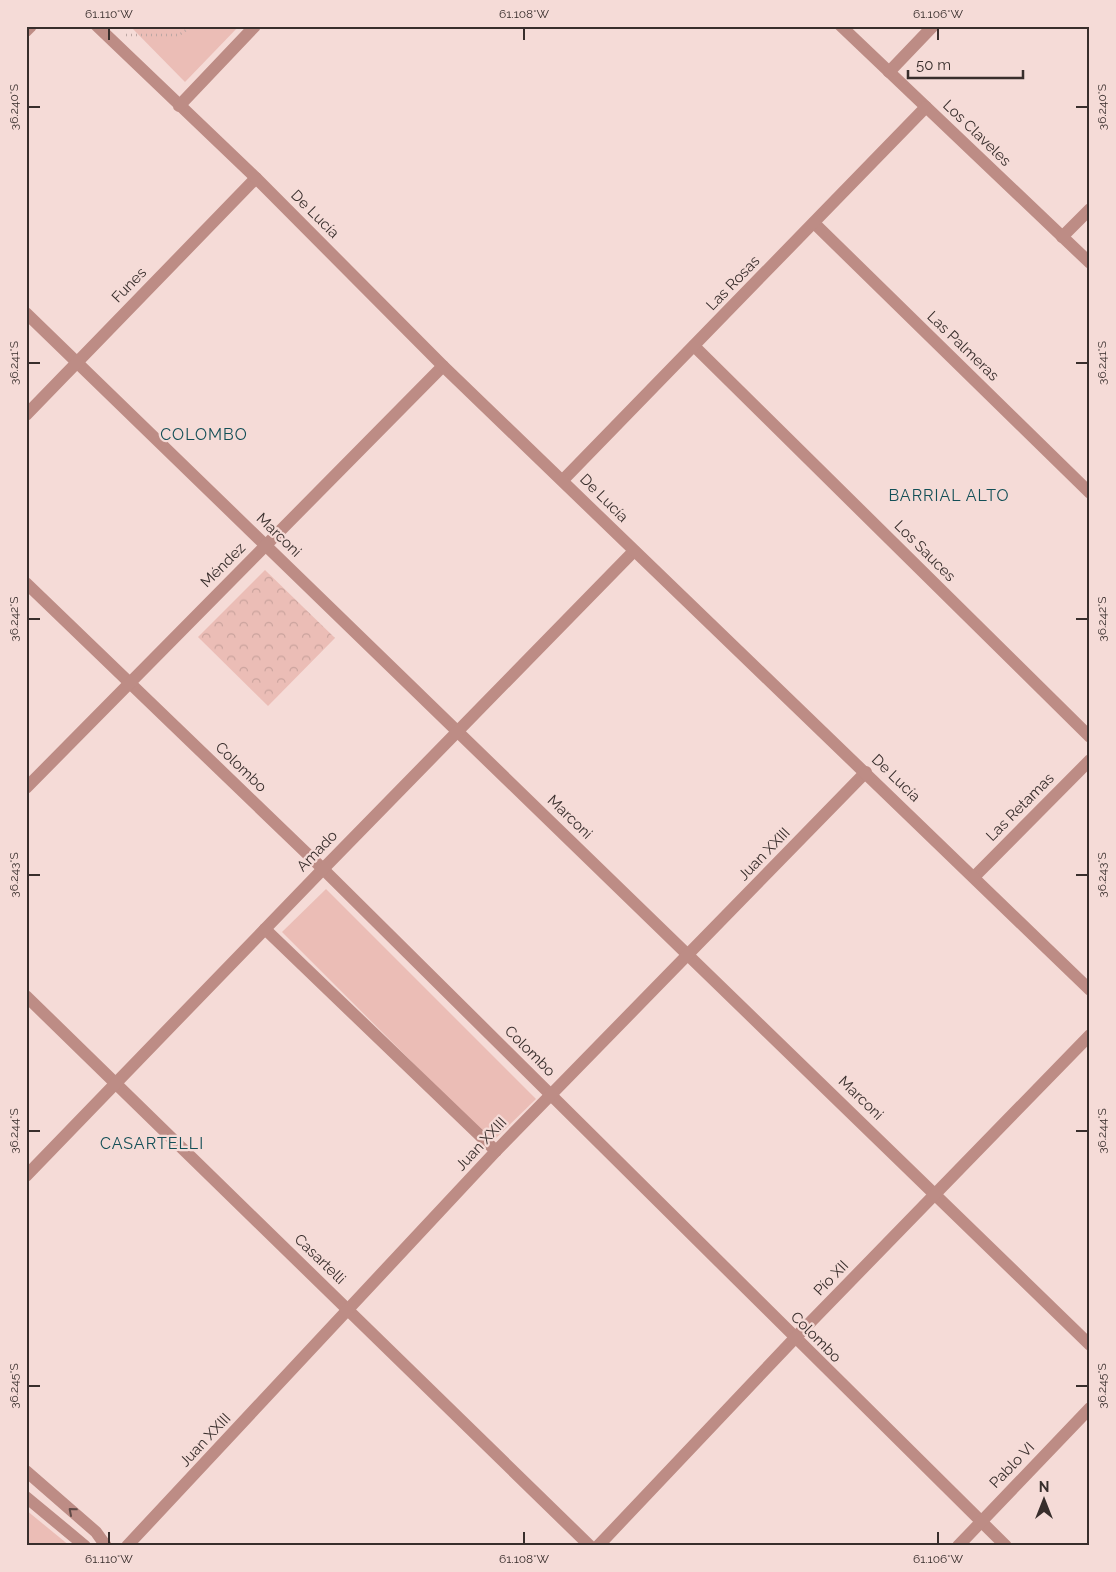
<svg xmlns="http://www.w3.org/2000/svg" width="1116" height="1572" viewBox="0 0 1116 1572" font-family="Raleway,sans-serif">
<defs>
<pattern id="forest-crowns" width="20" height="18" patternUnits="userSpaceOnUse" patternTransform="scale(1.25)"><rect width="20" height="18" fill="#ebbdb6"/><path d="M2 6a3 3 0 1 1 6 0M12 15a3 3 0 1 1 6 0" fill="none" stroke="#caa39d"/></pattern>
</defs>
<rect width="100%" height="100%" fill="#f5dbd7"/>
<!-- green -->
<g fill="#ebbdb6">
<path d="M130,26h109l-54,56z"/>
<path d="M326,889l210,210 -44,43 -210,-210z"/>
<path d="M26,1510l44,36h-44z"/>
</g>
<!-- forest -->
<path fill="url(#forest-crowns)" d="M265,570l70,68 -67,68 -70,-69z"/>
<g fill="none" stroke-linecap="round" stroke-linejoin="round">
<!-- path -->
<path stroke="#bca7a4" stroke-width="2.5" stroke-dasharray="1 4" stroke-linecap="butt" d="M126,35h53l13,-9"/>
<!-- minor -->
<g stroke="#bd8c85" stroke-width="12">
<path d="M841,26l249,237"/>
<path d="M889,72l44,-46"/>
<path d="M814,223l276,270"/>
<path d="M1062,237l28,-28"/>
<path d="M26,313l1064,1032"/>
<path d="M694,346l396,391"/>
<path d="M26,415l230,-237"/>
<path d="M563,480l363,-373"/>
<path d="M26,583l297,286 683,677"/>
<path d="M26,788l417,-422"/>
<path d="M974,877l116,-117"/>
<path d="M265,929l231,222"/>
<path d="M26,996l564,550"/>
<path d="M26,1176l297,-307 311,-318"/>
<path d="M127,1546l369,-395 370,-379"/>
<path d="M598,1546l197,-208 295,-303"/>
<path d="M958,1546l132,-138"/>
</g>
<!-- tertiary -->
<g stroke="#bd8c85" stroke-width="12">
<path d="M97,26l159,152 187,188 647,624"/>
<path d="M26,31l5,-5"/>
<path d="M179,106l76,-80"/>
<path d="M26,1471l70,61 10,14"/>
<path d="M26,1497l59,49"/>
</g>
</g>
<!-- one-way arrows -->
<defs><path id="oneway-chevron" d="M-2-3.5L2.5 0L-2 3.5" fill="none" stroke-width="1.6" stroke-linecap="round" stroke-linejoin="round" transform="scale(1.25)"/></defs>
<use stroke="#604a47" href="#oneway-chevron" transform="translate(72 1511) rotate(-139)"/>
<!-- ticks -->
<path fill="none" stroke="#382e2c" stroke-width="2" d="M109,28v12M524,28v12M938,28v12M28,107h12M1076,107h12M28,363h12M1076,363h12M28,619h12M1076,619h12M28,875h12M1076,875h12M28,1131h12M1076,1131h12M28,1386h12M1076,1386h12M109,1532v12M524,1532v12M938,1532v12"/>
<g text-anchor="middle" stroke-width="4.5" stroke-linejoin="round" paint-order="stroke">
<!-- street labels -->
<g font-size="15" fill="#382e2c" stroke="#f5dbd7">
<text transform="translate(977 133) rotate(44)" y="5">Los Claveles</text>
<text transform="translate(315 214) rotate(45)" y="5">De Lucía</text>
<text transform="translate(733 283) rotate(-46)" y="5">Las Rosas</text>
<text transform="translate(129 285) rotate(-46)" y="5">Funes</text>
<text transform="translate(963 346) rotate(44)" y="5">Las Palmeras</text>
<text transform="translate(604 498) rotate(45)" y="5">De Lucía</text>
<text transform="translate(279 535) rotate(44)" y="5">Marconi</text>
<text transform="translate(925 551) rotate(45)" y="5">Los Sauces</text>
<text transform="translate(223 565) rotate(-45)" y="5">Méndez</text>
<text transform="translate(241 767) rotate(44)" y="5">Colombo</text>
<text transform="translate(896 778) rotate(44)" y="5">De Lucía</text>
<text transform="translate(1020 807) rotate(-45)" y="5">Las Retamas</text>
<text transform="translate(570 817) rotate(44)" y="5">Marconi</text>
<text transform="translate(317 851) rotate(-46)" y="5">Amado</text>
<text transform="translate(764 854) rotate(-46)" y="5">Juan XXIII</text>
<text transform="translate(530 1051) rotate(45)" y="5">Colombo</text>
<text transform="translate(861 1098) rotate(44)" y="5">Marconi</text>
<text transform="translate(481 1144) rotate(-47)" y="5">Juan XXIII</text>
<text transform="translate(320 1259) rotate(44)" y="5">Casartelli</text>
<text transform="translate(831 1278) rotate(-46)" y="5">Pío XII</text>
<text transform="translate(816 1337) rotate(45)" y="5">Colombo</text>
<text transform="translate(205 1440) rotate(-47)" y="5">Juan XXIII</text>
<text transform="translate(1012 1465) rotate(-46)" y="5">Pablo VI</text>
</g>
<!-- neighbourhood labels -->
<g font-size="16" letter-spacing="1" fill="#134f57" stroke="#f5dbd7">
<text x="204" y="440">COLOMBO</text>
<text x="949" y="501">BARRIAL ALTO</text>
<text x="152" y="1149">CASARTELLI</text>
</g>
</g>
<!-- border -->
<rect width="1116" height="1572" fill="none" stroke="#f5dbd7" stroke-width="55"/>
<!-- north arrow -->
<g transform="translate(1044 1500)" stroke="#f5dbd7" stroke-width="4" paint-order="stroke">
<path d="M0-4L9 19L0 12L-9 19Z" fill="#382e2c"/>
<text y="-8" font-size="14" font-weight="bold" text-anchor="middle" fill="#382e2c">N</text>
</g>
<!-- scale -->
<path d="M908 70v8h115v-8" fill="none" stroke="#382e2c" stroke-width="2.5"/>
<text x="916" y="70" font-size="15" fill="#382e2c" stroke="#f5dbd7" stroke-width="4" paint-order="stroke">50 m</text>
<rect x="28" y="28" width="1060" height="1516" fill="none" stroke="#382e2c" stroke-width="2"/>
<g font-size="12" text-anchor="middle" fill="#382e2c">
<text x="109" y="18">61.110°W</text>
<text x="524" y="18">61.108°W</text>
<text x="938" y="18">61.106°W</text>
<text transform="translate(14 107) rotate(-90)" y="4">36.240°S</text>
<text transform="translate(1102 107) rotate(-90)" y="4">36.240°S</text>
<text transform="translate(14 363) rotate(-90)" y="4">36.241°S</text>
<text transform="translate(1102 363) rotate(-90)" y="4">36.241°S</text>
<text transform="translate(14 619) rotate(-90)" y="4">36.242°S</text>
<text transform="translate(1102 619) rotate(-90)" y="4">36.242°S</text>
<text transform="translate(14 875) rotate(-90)" y="4">36.243°S</text>
<text transform="translate(1102 875) rotate(-90)" y="4">36.243°S</text>
<text transform="translate(14 1131) rotate(-90)" y="4">36.244°S</text>
<text transform="translate(1102 1131) rotate(-90)" y="4">36.244°S</text>
<text transform="translate(14 1386) rotate(-90)" y="4">36.245°S</text>
<text transform="translate(1102 1386) rotate(-90)" y="4">36.245°S</text>
<text x="109" y="1563">61.110°W</text>
<text x="524" y="1563">61.108°W</text>
<text x="938" y="1563">61.106°W</text>
</g>
</svg>
